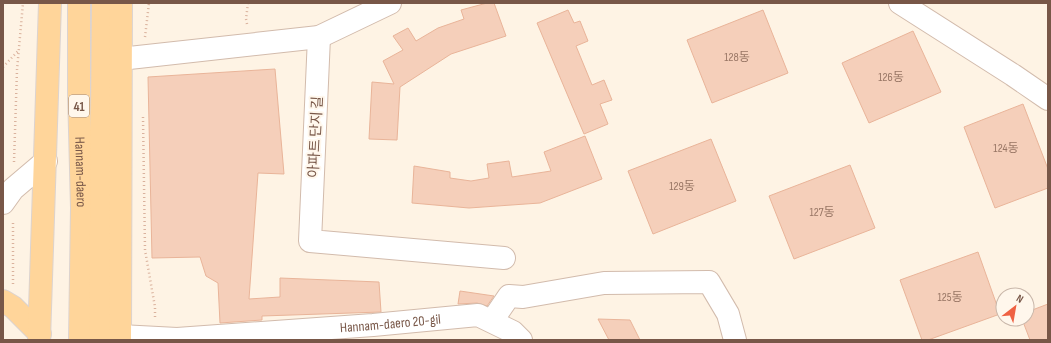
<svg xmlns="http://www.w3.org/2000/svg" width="1051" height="343" viewBox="0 0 1051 343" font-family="'Sofia Sans Condensed','Noto Sans KR',sans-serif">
<rect width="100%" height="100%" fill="#fef3e4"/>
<!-- building -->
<g fill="#f5cfba" stroke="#e9b499">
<path d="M487,3h7l12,33 -55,18 -51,33 -3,53 -28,-1 3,-57 22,2 -11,-23 20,-11 -10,-14 15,-8 8,13 22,-13 26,-9 -3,-9z"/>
<path d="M568,10l6,13 6,-2 8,20 -12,5 16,39 12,-5 8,20 -12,4 8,20 -24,10 -47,-111z"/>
<path d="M763,10l25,63 -76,30 -25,-63z"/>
<path d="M913,31l28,61 -72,31 -27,-60z"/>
<path d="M275,69l9,105 -26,-1 -9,126 31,-2v-19l99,4 2,30 -119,4v4l-42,3 -2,-40 -12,-7 -6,-19 -48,1 -4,-181z"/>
<path d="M1023,104l25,65v19l-53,20 -31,-81z"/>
<path d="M585,136l17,43 -62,24 -71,5 -57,-5 2,-37 36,6v6l21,3 18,-3 -2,-14 22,-3 3,16 39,-6 -7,-19z"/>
<path d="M711,139l25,62 -83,33 -25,-63z"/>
<path d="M850,165l25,63 -81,31 -25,-63z"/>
<path d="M978,252l22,62 -72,26h-6l-22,-60z"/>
<path d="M460,291l34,5 -7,10 -10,-3 -19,1z"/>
<path d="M1048,304v36h-18l-8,-21h5v-7z"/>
<path d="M598,319l32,1 10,20h-31z"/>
</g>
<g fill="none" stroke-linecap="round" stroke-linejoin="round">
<!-- minor casing -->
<g stroke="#d2bbac" stroke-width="24">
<g id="minor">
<path d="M900,3l113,72 35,24"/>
<path d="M319,37l-9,204 194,17"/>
<path d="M120,59l199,-22 71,-34"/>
<path d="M3,203l10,-14 33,-28"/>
<path d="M492,321l17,-25 14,1 81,-14 105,-1 19,32 7,26"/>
<path id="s1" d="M120,336l57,3 196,-14 105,-10 35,17 8,8"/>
</g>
</g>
<!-- major casing -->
<g stroke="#dcd3cf" stroke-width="24">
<g id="major">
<path id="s2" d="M79,3v89l3,116 -2,132"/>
<path d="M3,301l10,6 27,27"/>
<path d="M39,340l11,-337"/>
<path d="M100,340l3,-337"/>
<path d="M120,340l1,-337"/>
</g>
</g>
<!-- path -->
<g stroke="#dab29d" stroke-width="2.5" stroke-dasharray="1 3" stroke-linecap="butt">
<path d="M247,24l-1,-5 2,-16"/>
<path d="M145,37l4,-34"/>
<path d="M3,67l16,-17"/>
<path d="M143,117l2,133 10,57v11"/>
<path d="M14,162l3,-92 6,-67"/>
<path d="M13,284v-63"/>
</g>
<!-- minor -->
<use href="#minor" stroke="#fff" stroke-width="22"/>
<!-- major -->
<use href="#major" stroke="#ffd59a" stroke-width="22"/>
</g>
<g text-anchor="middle" stroke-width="4" stroke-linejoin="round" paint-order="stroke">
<!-- number labels -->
<g font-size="12" fill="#977564">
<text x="737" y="61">128동</text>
<text x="891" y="81">126동</text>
<text x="1006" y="152">124동</text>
<text x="682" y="190">129동</text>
<text x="822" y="216">127동</text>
<text x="950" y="301">125동</text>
</g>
<!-- shield labels -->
<rect fill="#fff7ec" stroke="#a08779" stroke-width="1" x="69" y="95" width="20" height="22" rx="3"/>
<g font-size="13" font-weight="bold" fill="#785748">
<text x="79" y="111">41</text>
</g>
<!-- street labels -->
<g font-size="14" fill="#785748" stroke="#fff7ec">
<text transform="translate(315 137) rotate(-87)" y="5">아파트 단지 길</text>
<text dy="5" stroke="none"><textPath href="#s2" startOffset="169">Hannam-daero</textPath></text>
<text dy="5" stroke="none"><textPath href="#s1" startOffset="271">Hannam-daero 20-gil</textPath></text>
</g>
</g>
<!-- border -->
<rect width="1051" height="343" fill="none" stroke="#785748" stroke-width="8"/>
<!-- north arrow -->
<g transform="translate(1015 307) rotate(31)"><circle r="19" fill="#fff7ec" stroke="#c9b7aa"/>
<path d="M0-3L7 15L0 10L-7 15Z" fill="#ef6142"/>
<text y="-6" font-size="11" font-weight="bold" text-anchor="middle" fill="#785748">N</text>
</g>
</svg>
